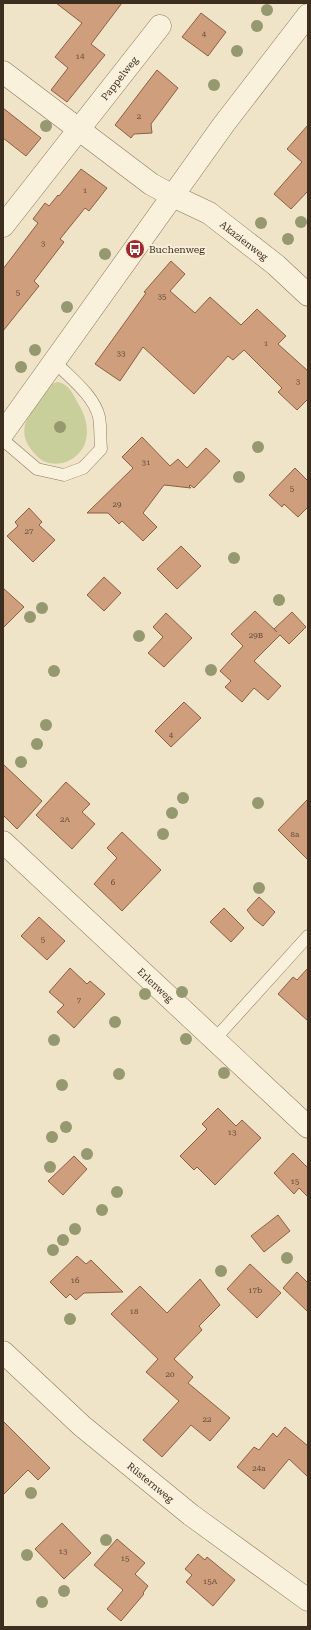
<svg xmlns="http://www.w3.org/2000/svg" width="311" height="1630" viewBox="0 0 311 1630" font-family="'Roboto Serif',serif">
<rect width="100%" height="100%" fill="#f0e4c8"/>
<!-- green -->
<path fill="#c9cf9b" d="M57,382c12,1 17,14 22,23 6,10 10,23 7,35 -4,17 -23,28 -40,22 -7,-2 -12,-9 -16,-14 -5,-7 -7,-15 -5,-23 1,-7 22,-33 27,-41z"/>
<!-- building -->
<g fill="#cf9f7d" stroke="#8d5f41">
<path d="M56,3h66l-31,41 14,11 -38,47 -16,-12 17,-22 -13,-11 27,-34z"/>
<path d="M201,13l25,19 -18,24 -26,-19z"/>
<path d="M157,70l21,18 -27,36 1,9 -18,1 -3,4 -16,-13z"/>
<path d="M3,108l38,30 -15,18 -23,-18z"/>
<path d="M308,125v66l-17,18 -17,-15 28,-32 -15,-13z"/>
<path d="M81,169l26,19 -18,23 -4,-3 -25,31 4,3 -30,39 5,5 -36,45v-62l35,-46 -5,-4 12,-16 4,3 9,-11 1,1z"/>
<path d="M171,261l14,13 -15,17 25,22 15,-16 31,28 16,-16 29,27 -8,8 30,27v28l-11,11 -19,-18 4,-4 -38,-38 -11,10 -5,-4 -34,38 -51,-47 -23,34 -25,-17 51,-71 -2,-1z"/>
<path d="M142,437l28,29 8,-7 9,9 19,-20 14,13 -26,27 -4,-3 -1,1 2,2 -27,-3 -21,28 14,14 -14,14 -21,-20 -3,3 -11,-11h-21l46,-45 -11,-11z"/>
<path d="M295,468l13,13v26l-10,10 -14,-13 -2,3 -13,-12z"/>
<path d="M29,508l13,14 -3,3 16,15 -22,22 -26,-26 11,-10 -3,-4z"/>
<path d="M181,546l20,20 -24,23 -20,-20z"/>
<path d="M104,577l17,16 -17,18 -17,-16z"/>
<path d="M3,588l21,19 -21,21z"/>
<path d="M255,611l22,21 -3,-3 18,-17 14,15 -17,17 -9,-9 -26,26 27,25 -13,14 -14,-12 -12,14 -17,-15 6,-6 -11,-10 23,-25 -12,-12z"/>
<path d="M166,613l26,25 -28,29 -16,-14 15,-16 -10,-10z"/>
<path d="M184,702l17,16 -30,29 -16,-16z"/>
<path d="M3,764l39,37 -25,28 -14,-14z"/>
<path d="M66,782l24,22 -8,8 13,12 -23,25 -36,-34z"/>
<path d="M308,799v61l-30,-30z"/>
<path d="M122,832l39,38 -39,41 -28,-27 23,-26 -10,-10z"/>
<path d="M259,897l16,15 -12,14 -9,-7 -7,-9z"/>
<path d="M224,908l20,20 -13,14 -21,-20z"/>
<path d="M39,917l26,24 -18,19 -26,-24z"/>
<path d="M70,968l17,16 3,-3 15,13 -31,34 -17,-16 7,-7 -15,-13z"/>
<path d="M308,968v53l-30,-27 15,-17 4,3z"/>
<path d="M218,1108l18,18 6,-6 19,18 -46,47 -18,-18 -3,3 -14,-14 27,-27 -5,-5z"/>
<path d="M293,1153l15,15v29l-9,-9 -5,6 -20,-21z"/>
<path d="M74,1156l13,13 -24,26 -15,-14z"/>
<path d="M278,1215l12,16 -26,21 -13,-16z"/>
<path d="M77,1256l9,8 5,-4 32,32 -39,1 -8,7 -6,-6 -4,4 -16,-16z"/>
<path d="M250,1264l31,29 -24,25 -30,-29z"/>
<path d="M297,1272l11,11v29l-25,-24z"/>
<path d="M200,1279l20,26 -21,21 3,4 -28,29 19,18 -5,6 42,35 -20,23 -19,-16 -29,32 -19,-17 36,-39 -33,-29 12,-13 -47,-45 29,-28 27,27z"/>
<path d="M3,1421l47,47 -12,12 -10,-10 -25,25z"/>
<path d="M285,1427l23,19v31l-19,-18 -25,30 -27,-22 17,-20 5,3 14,-17 4,4z"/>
<path d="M62,1523l29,30 -27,26 -29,-30z"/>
<path d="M117,1539l28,24 -10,11 13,12 -5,7 1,1 -23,27 -14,-12 16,-19 -29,-25z"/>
<path d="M198,1554l7,6 2,-3 28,23 -22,26 -27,-24 6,-7 -7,-6z"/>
</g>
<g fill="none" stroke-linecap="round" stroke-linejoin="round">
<!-- lane casing -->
<g stroke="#8d765c" stroke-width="13">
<g id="lane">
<path d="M3,440l34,29 27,6 19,-7 18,-19c-1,-10 0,-22 -2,-32 -5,-22 -30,-40 -45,-56"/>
<path d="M214,1040l94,-104"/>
</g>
</g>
<!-- street casing -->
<g stroke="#8d765c" stroke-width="23">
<g id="street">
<path id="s1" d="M3,72l148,112 22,12 36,17 67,52 32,30"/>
<path id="s2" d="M3,226l157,-200"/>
<path d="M3,433l221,-309 84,-109"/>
<path id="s3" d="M3,842l305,285"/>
<path id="s4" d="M3,1352l79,74 109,89 117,85"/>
</g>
</g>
<!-- lane -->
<use href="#lane" stroke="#faf1dc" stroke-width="12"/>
<!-- street -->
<use href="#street" stroke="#faf1dc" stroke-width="22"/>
</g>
<!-- trees -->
<g fill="#96986f">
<circle cx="267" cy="10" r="6"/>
<circle cx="257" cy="26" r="6"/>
<circle cx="237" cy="51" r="6"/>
<circle cx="214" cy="85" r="6"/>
<circle cx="46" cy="126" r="6"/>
<circle cx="301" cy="222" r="6"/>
<circle cx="261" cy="223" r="6"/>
<circle cx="288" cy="239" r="6"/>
<circle cx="105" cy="254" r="6"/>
<circle cx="67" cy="307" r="6"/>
<circle cx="35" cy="350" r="6"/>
<circle cx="21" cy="367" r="6"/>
<circle cx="60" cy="427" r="6"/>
<circle cx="258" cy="447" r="6"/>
<circle cx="239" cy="477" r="6"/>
<circle cx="234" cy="558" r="6"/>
<circle cx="279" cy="600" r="6"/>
<circle cx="42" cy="608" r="6"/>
<circle cx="30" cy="617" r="6"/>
<circle cx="139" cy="636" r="6"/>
<circle cx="211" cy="670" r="6"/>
<circle cx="54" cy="671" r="6"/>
<circle cx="46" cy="725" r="6"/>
<circle cx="37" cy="744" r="6"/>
<circle cx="21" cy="762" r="6"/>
<circle cx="183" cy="798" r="6"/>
<circle cx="258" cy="803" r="6"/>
<circle cx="172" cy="813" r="6"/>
<circle cx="163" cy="834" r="6"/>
<circle cx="259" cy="888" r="6"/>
<circle cx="182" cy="992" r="6"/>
<circle cx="145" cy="994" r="6"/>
<circle cx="115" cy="1022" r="6"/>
<circle cx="186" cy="1039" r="6"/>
<circle cx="54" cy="1040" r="6"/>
<circle cx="224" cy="1073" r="6"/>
<circle cx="119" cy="1074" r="6"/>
<circle cx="62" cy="1085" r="6"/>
<circle cx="66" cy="1127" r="6"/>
<circle cx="52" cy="1137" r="6"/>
<circle cx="87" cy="1154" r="6"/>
<circle cx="50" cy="1167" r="6"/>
<circle cx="117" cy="1192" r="6"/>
<circle cx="102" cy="1210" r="6"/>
<circle cx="75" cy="1229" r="6"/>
<circle cx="63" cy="1240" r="6"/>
<circle cx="53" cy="1250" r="6"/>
<circle cx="287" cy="1258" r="6"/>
<circle cx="221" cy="1271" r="6"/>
<circle cx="70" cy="1319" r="6"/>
<circle cx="31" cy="1493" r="6"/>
<circle cx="106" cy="1540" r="6"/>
<circle cx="27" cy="1555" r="6"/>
<circle cx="64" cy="1591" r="6"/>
<circle cx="42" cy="1602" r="6"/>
</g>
<!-- icons -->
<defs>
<g id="bus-disc" transform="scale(1)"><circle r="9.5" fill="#9e2a2b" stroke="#f7eed8"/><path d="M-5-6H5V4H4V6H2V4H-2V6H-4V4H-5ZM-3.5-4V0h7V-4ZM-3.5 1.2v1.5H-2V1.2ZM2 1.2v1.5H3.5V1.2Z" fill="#fff"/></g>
</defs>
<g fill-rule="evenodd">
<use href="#bus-disc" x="135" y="249"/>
</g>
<g text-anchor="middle" stroke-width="4" stroke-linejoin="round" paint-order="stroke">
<!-- number labels -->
<g font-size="8" fill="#624a37">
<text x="204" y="37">4</text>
<text x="80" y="59">14</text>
<text x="139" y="119">2</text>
<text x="85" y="193">1</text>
<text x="43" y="246">3</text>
<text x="18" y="295">5</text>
<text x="162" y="299">35</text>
<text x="266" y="346">1</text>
<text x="121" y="356">33</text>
<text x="298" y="384">3</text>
<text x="146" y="465">31</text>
<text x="292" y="491">5</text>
<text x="117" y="507">29</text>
<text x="29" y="534">27</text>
<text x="256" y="638">29B</text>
<text x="171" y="738">4</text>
<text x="65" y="822">2A</text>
<text x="295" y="837">8a</text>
<text x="113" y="885">6</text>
<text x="43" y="942">5</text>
<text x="79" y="1003">7</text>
<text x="232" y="1135">13</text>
<text x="295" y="1184">15</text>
<text x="75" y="1283">16</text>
<text x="255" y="1293">17b</text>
<text x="134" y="1314">18</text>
<text x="170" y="1377">20</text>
<text x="207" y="1422">22</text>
<text x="259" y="1471">24a</text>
<text x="63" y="1554">13</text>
<text x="125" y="1561">15</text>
<text x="210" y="1584">15A</text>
</g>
<!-- street labels -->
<g font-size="10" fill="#3d2e20" stroke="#f7eed8">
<text dy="4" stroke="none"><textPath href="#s2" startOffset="188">Pappelweg</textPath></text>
<text dy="4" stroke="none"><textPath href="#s1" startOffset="295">Akazienweg</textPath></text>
<text dy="4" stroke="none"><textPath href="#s3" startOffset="209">Erlenweg</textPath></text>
<text dy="4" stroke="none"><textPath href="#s4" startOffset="197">Rüsternweg</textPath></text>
</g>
<!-- poi labels -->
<g font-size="10" fill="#3d2e20" stroke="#f7eed8" text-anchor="start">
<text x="149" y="253">Buchenweg</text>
</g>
</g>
<!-- border -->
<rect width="311" height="1630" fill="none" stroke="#3d2e20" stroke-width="8"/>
</svg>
